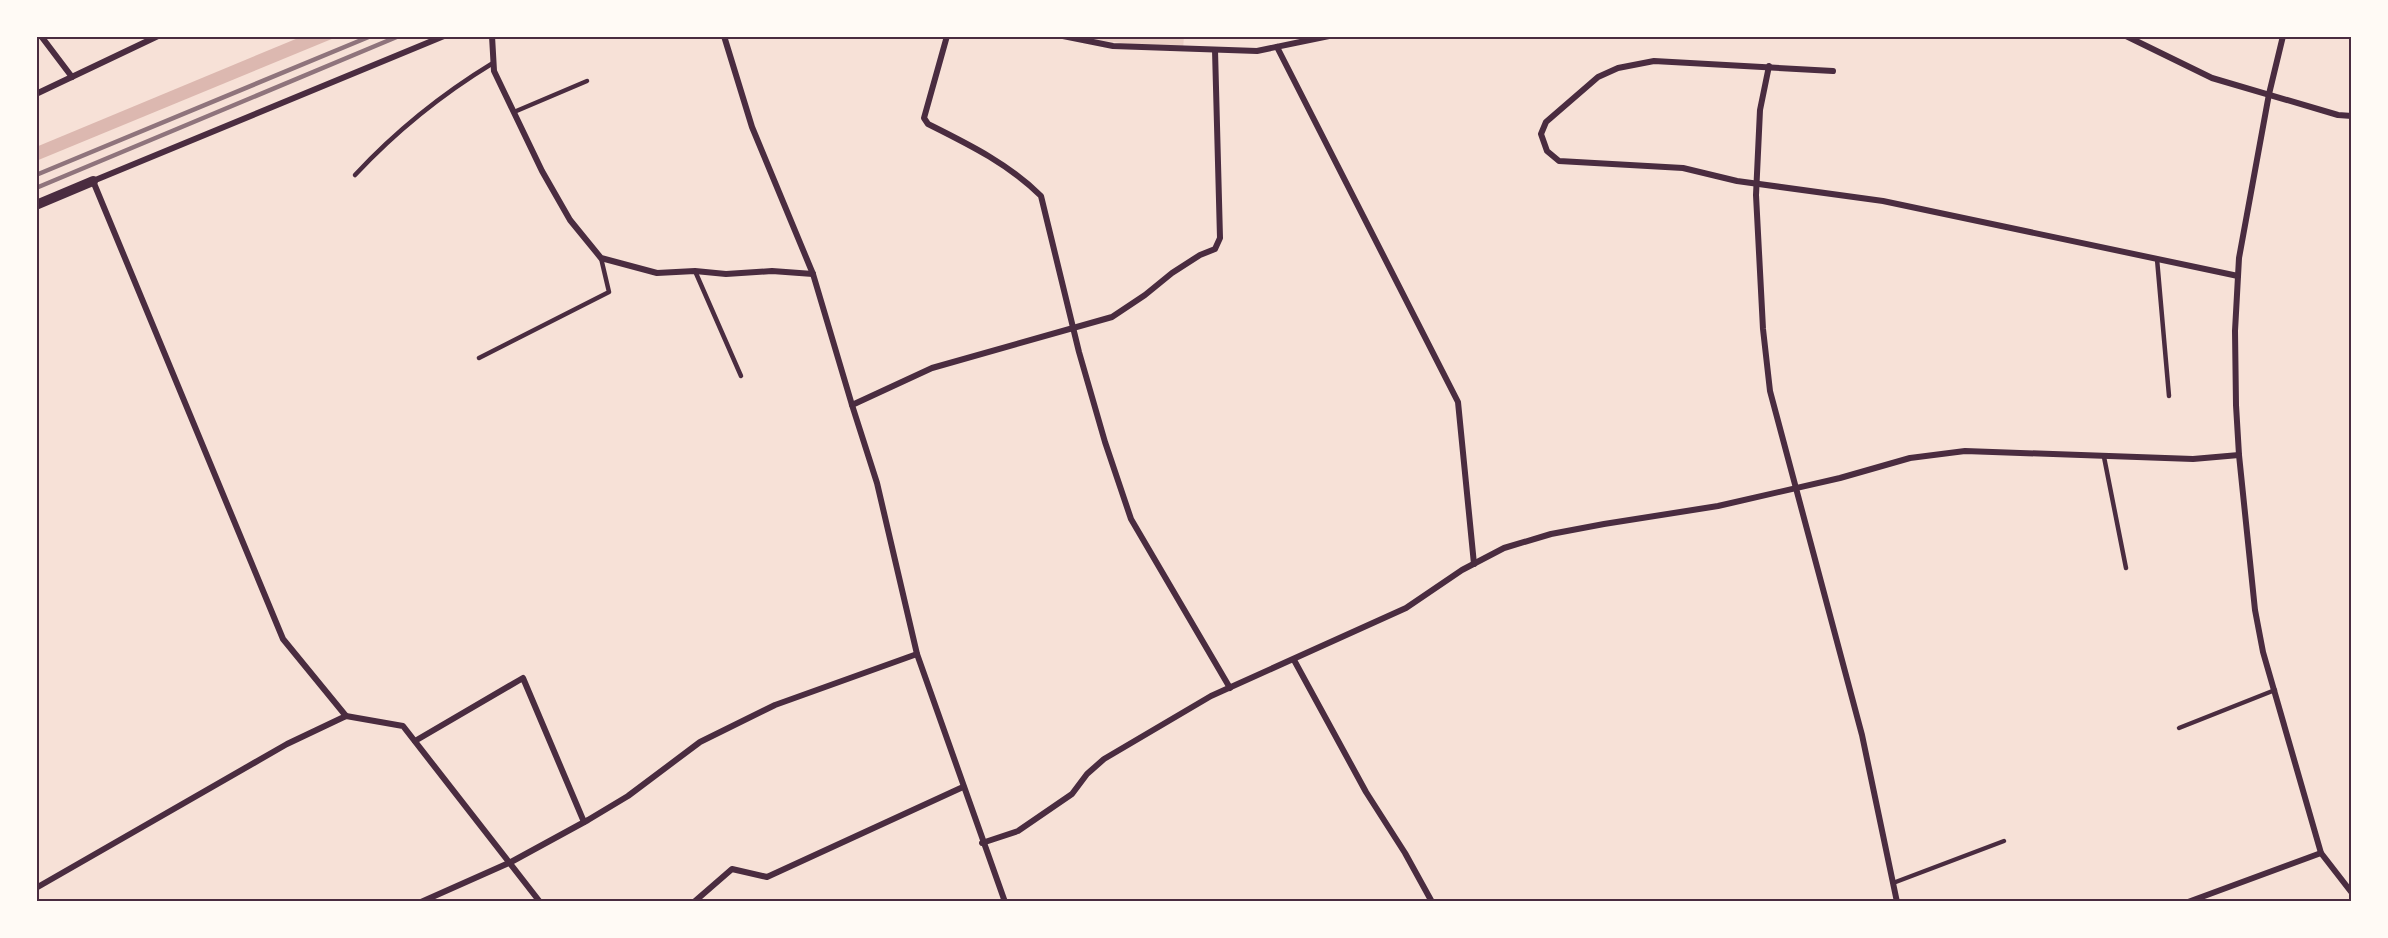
<svg xmlns="http://www.w3.org/2000/svg" width="2388" height="938" viewBox="0 0 2388 938" font-family="Jost,sans-serif">
<rect width="100%" height="100%" fill="#f7e1d7"/>
<!-- green -->
<path fill="#ebcfc5" d="M1063,36h121l-1,14z"/>
<!-- water -->
<path fill="#dcb8b0" d="M303,36h36l-303,125v-14z"/>
<g fill="none" stroke-linecap="round" stroke-linejoin="round">
<!-- service -->
<g stroke="#4a2c40" stroke-width="4.5">
<path d="M514,112l73,-31"/>
<path d="M355,175c41,-44 87,-81 138,-112"/>
<path d="M2157,259l12,137"/>
<path d="M695,271l46,105"/>
<path d="M479,358l130,-66 -8,-34"/>
<path d="M2104,457l22,111"/>
<path d="M2179,728l96,-38"/>
<path d="M1893,883l111,-42"/>
</g>
<!-- minor -->
<g stroke="#4a2c40" stroke-width="6">
<path d="M41,36l31,41"/>
<path d="M492,36l2,35 48,100 28,49 31,38 56,15 38,-2 31,3 46,-3 41,3"/>
<path d="M724,36l28,91 61,147 39,131 25,78 40,171 88,248"/>
<path d="M947,36l-23,82 4,6c40,20 81,40 113,72l38,156 26,90 26,77 99,169"/>
<path d="M1063,36l50,10 144,5 72,-15"/>
<path d="M2126,36l86,42 126,37 14,1"/>
<path d="M2283,36l-14,58 -30,164 -4,73 1,74 3,50 16,155 8,42 58,201 31,40"/>
<path d="M1277,47l181,355 16,162"/>
<path d="M1769,66l-9,44 -4,85 7,134 7,62 92,344 35,167"/>
<path d="M1833,71l-179,-10 -36,7 -20,9 -52,45 -5,12 6,17 12,10 124,7 54,13 146,20 355,75"/>
<path d="M36,94l122,-58"/>
<path d="M852,405l80,-37 180,-51 33,-22 27,-22 28,-18 15,-6 5,-11 -5,-188"/>
<path d="M1294,660l72,132 39,61 27,49"/>
<path d="M346,716l-63,-77 -190,-458 351,-145"/>
<path d="M415,741l108,-63 61,144"/>
<path d="M982,843l36,-12 54,-37 15,-20 17,-15 107,-63 195,-88 56,-38 42,-22 47,-14 53,-10 114,-18 122,-28 70,-20 55,-7 228,8 46,-4"/>
<path d="M36,888l251,-144 59,-28 57,10 137,176"/>
<path d="M421,902l90,-40 77,-42 40,-24 72,-54 75,-37 142,-51"/>
<path d="M694,902l38,-33 35,8 196,-90"/>
<path d="M2188,902l133,-49"/>
</g>
<!-- tertiary -->
<path stroke="#4a2c40" stroke-width="10" d="M36,205l57,-24"/>
<!-- rail -->
<g stroke="#8f747c" stroke-width="4.5">
<path d="M36,175l335,-139"/>
<path d="M36,188l363,-152"/>
</g>
</g>
<!-- border -->
<rect width="2388" height="938" fill="none" stroke="#fffaf5" stroke-width="75"/>
<rect x="38" y="38" width="2312" height="862" fill="none" stroke="#4a2c40" stroke-width="2"/>
</svg>
